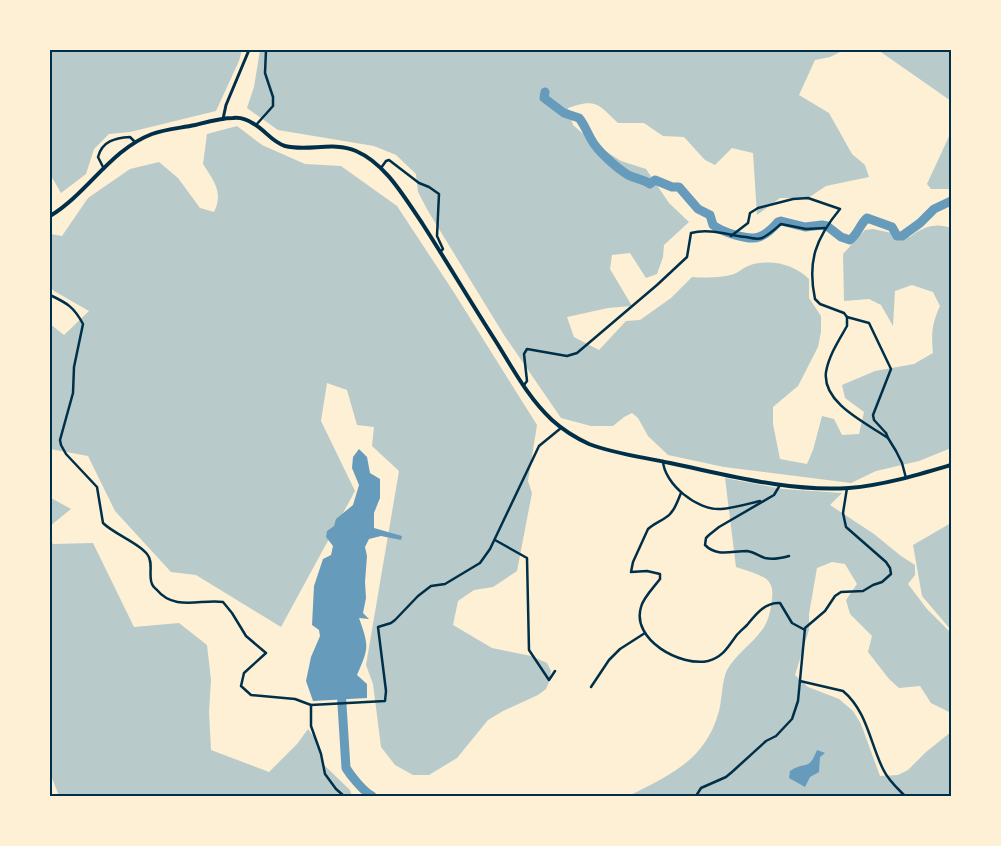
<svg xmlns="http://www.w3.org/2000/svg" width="1001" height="846" viewBox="0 0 1001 846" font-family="Bitter,serif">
<rect width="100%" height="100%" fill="#fdf0d5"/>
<!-- green -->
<g fill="#b9caca">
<path d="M50,50h192l-3,11 -23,50 -86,21 -21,2 -15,15 -8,25 -25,19 -11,-19z"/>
<path d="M260,50h584l-14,7 -15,3 -16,35 30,18 23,41 13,11 4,12 -43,9 -18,12h-28l-23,17 -4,-62 -21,-5 -17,17 -10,-5 -21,-23 -21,-1 -19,-13h-26c-20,-19 -22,-25 -50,-15l5,17 23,20 25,16 25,8 23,34 20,19 -25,23 -1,12 -6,17 -11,4 -16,-25 -18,2 -2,14 22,37 -24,2 -41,9 7,20 25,13 27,-29 14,-1 31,-22 21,-21c13,1 30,1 42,-3 5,-2 9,-6 14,-8 21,-8 46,-2 61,13v19l12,18v16l-3,15 -20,39 -25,21v17l7,35 27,5 6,-14 9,-34 12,3 8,16 17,-1 5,-22 -19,-14 -3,-13 33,-14 39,-7 19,-11c-2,-19 -1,-30 7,-47l-7,-14 -21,-7 -17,6 -2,35 -12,-21 -12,-6 -25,2 -1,-47 22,-24 8,-1 37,8c12,-10 26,-15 41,-9v220l-32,13 -43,10 -25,12 -127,-16 -56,-12 -20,-19 -10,-18 -6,-5 -8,4 -11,9h-22l-30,-8 -57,-83 -76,-124 -10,-19 -2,-18 -20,-19 -22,-9 -96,-16 -31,-22 7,-21z"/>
<path d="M878,50h73v51z"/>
<path d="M237,126l25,19 43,19 36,2 56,40 56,85 84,134 -9,56 4,12 -15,78 -24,16 -19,3 -16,11 -5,24 39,23 39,8 16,7 4,8 -2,11 -3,7 -8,6 -35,16 -15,9 -31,38 -28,17h-16l-18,-10 -14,-18 -8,-63 -7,-19 33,-194 -27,-25 2,-19 -17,-2 -10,-35 -20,-7 -6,38 34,70 -74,136 -85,-52 -25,-3 -56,-61 -27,-55 -38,-7v-125l14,11 25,-24 -35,-20 -4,-4v-53l12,2 26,-38 42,-29 29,-7 19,16 22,30 14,4c10,-20 -1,-32 -11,-48l4,-30z"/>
<path d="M951,132v57h-20l-4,-5z"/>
<path d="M725,478l58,11 59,4 -12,12 44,29 27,22 14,9v10l-7,9 19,25 24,24v80l-20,-10 -11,-17 -21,2 -10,-9 -21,-27 4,-16 -22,-22 -4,-14 11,-16 -12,-20 -13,-2 -15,6 -8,46v16l-14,45 13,12 31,12 14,12 8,13 19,52 18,-1 10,-5 18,-18 25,-20v64h-322c42,-22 77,-36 90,-85 3,-12 3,-31 8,-41 9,-16 25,-26 35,-40 7,-9 9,-21 10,-32 1,-8 0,-15 -7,-20 -9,-5 -20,-8 -29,-11z"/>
<path d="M51,498l20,11 -21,17v-27z"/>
<path d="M951,523v107l-29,-34 -9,-51z"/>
<path d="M50,540l3,4 40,-1 41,84 45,-4 28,22 4,35 -2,32 2,38 58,22 28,-28 11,-15 6,8 9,27 27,26 2,6h-293l-9,-23z"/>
</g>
<!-- water -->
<g fill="#669bbc">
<path d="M359,449l8,8 3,16 10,6v19l-6,15v15l28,8 -1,4 -20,-4 -12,3 -4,8 2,9 -2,26 1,16 -3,15 6,6 -10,-1c10,28 10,30 -2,57l10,9v14l-54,3 -7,-20 5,-24 9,-21 -1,-6 -7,-5 2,-39 9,-27 8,-4 2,-9 -7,-9 1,-6 7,-5 2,-7 17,-14 6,-20 -7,-17 1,-11z"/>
<path d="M817,750l8,3 -5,4 -1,15 -9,5 -5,10 -16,-9 1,-7c17,-11 18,1 27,-21z"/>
</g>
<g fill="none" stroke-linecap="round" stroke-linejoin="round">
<!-- river -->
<g stroke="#669bbc" stroke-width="9">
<path d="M545,92l-1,6 20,15 15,5c5,6 8,14 12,21 6,12 26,29 37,36 8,4 15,4 22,9l5,-4 17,7h7l19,22 12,6 3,10c9,7 36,16 46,12 8,-3 14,-9 19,-15l3,-1 24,6 17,-2 5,1 14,11 9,3c8,-6 10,-16 17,-22l25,9 5,9h5l18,-13 14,-14 17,-8"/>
<path d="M341,689l5,79c5,8 17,23 26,28"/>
</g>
<!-- minor -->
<g stroke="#003049" stroke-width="2.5">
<path d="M256,125l17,-19v-9l-8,-24 1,-23"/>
<path d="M381,168l5,-7 3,-1 30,23 10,4 10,7 -2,42 6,13 -3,3"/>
<path d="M104,169l-6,-12c4,-16 17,-19 32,-20l5,5"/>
<path d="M731,236l17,-13 2,-10 8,-5 35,-9 15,-1 32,11c-24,29 -33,52 -25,90l5,5 24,9 3,4v9c-8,14 -18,29 -21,46 -4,31 40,51 62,66"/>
<path d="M50,295c17,8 24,12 33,29l-9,43 -1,26 -13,47 1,5 5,9 31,33 6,36c11,11 36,20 44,31 7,8 1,21 5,30 1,3 3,4 5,6 17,21 44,9 66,12l9,11 14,23 20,17 -22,20 -3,13 10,9 44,4 16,6 74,-4 1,-10 -8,-64 13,-4 4,-3 23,-24 13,-10 14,-2 35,-21 10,-14 49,-103 22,-18"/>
<path d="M847,317l22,6 22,46 -18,46 1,5 12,13 2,5 8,13 6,12 4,15"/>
<path d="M524,385l3,-4 -3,-27 3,-5 40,7 10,-3 80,-68 30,-28 4,-24c18,-5 37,2 55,4 5,1 11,3 16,1 7,-3 13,-9 19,-14l25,5 19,-1"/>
<path d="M663,461c1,23 35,50 58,48 13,-1 26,-5 39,-8"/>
<path d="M780,485l-6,10 -55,32 -10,8 -3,3 -1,7c12,12 26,6 42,6 7,1 12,5 18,7 8,2 17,0 24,-2"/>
<path d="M681,493c-4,9 -7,20 -16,25 -6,4 -12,6 -17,11l-15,33 -2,10 16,-1 13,3v5c-6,8 -17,19 -19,28 -10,33 40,60 67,54 15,-4 20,-14 28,-25 3,-4 7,-7 11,-11 9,-11 18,-23 33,-22l12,20 13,7"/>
<path d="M495,540l32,18 2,92 20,30 6,-9"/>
<path d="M800,681l43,10c24,20 27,52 40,78 5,11 14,19 22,27"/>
<path d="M591,687l18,-27 11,-11 25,-16"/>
<path d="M311,705v21l10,28 4,20 11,15 8,7"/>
<path d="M696,796l5,-8 25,-11 6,-5 34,-31 10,-5 16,-17 6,-18 7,-73 20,-17 10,-15 6,-4 22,-1 10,-6 9,-3 9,-8 -1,-6 -4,-6 -40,-35 -3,-14 4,-25"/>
</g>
<!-- tertiary -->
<path stroke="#003049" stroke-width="3" d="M223,119l3,-14 23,-55"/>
<!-- secondary -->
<path stroke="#003049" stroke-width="4" d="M50,216c38,-23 60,-66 102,-82 14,-5 29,-6 43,-9 12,-3 26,-7 38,-7 7,-1 15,2 21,6 11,6 18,18 31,22 23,6 48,-5 71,5 30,13 48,46 66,72 25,39 48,78 73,117 17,27 33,58 57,80 11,10 24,18 37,24 26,10 54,13 81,19 58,12 118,29 179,25 35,-3 68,-13 102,-23"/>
</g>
<!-- border -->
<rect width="1001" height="846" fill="none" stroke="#fdf0d5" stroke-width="102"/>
<rect x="51" y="51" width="899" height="744" fill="none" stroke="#003049" stroke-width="2"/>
</svg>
